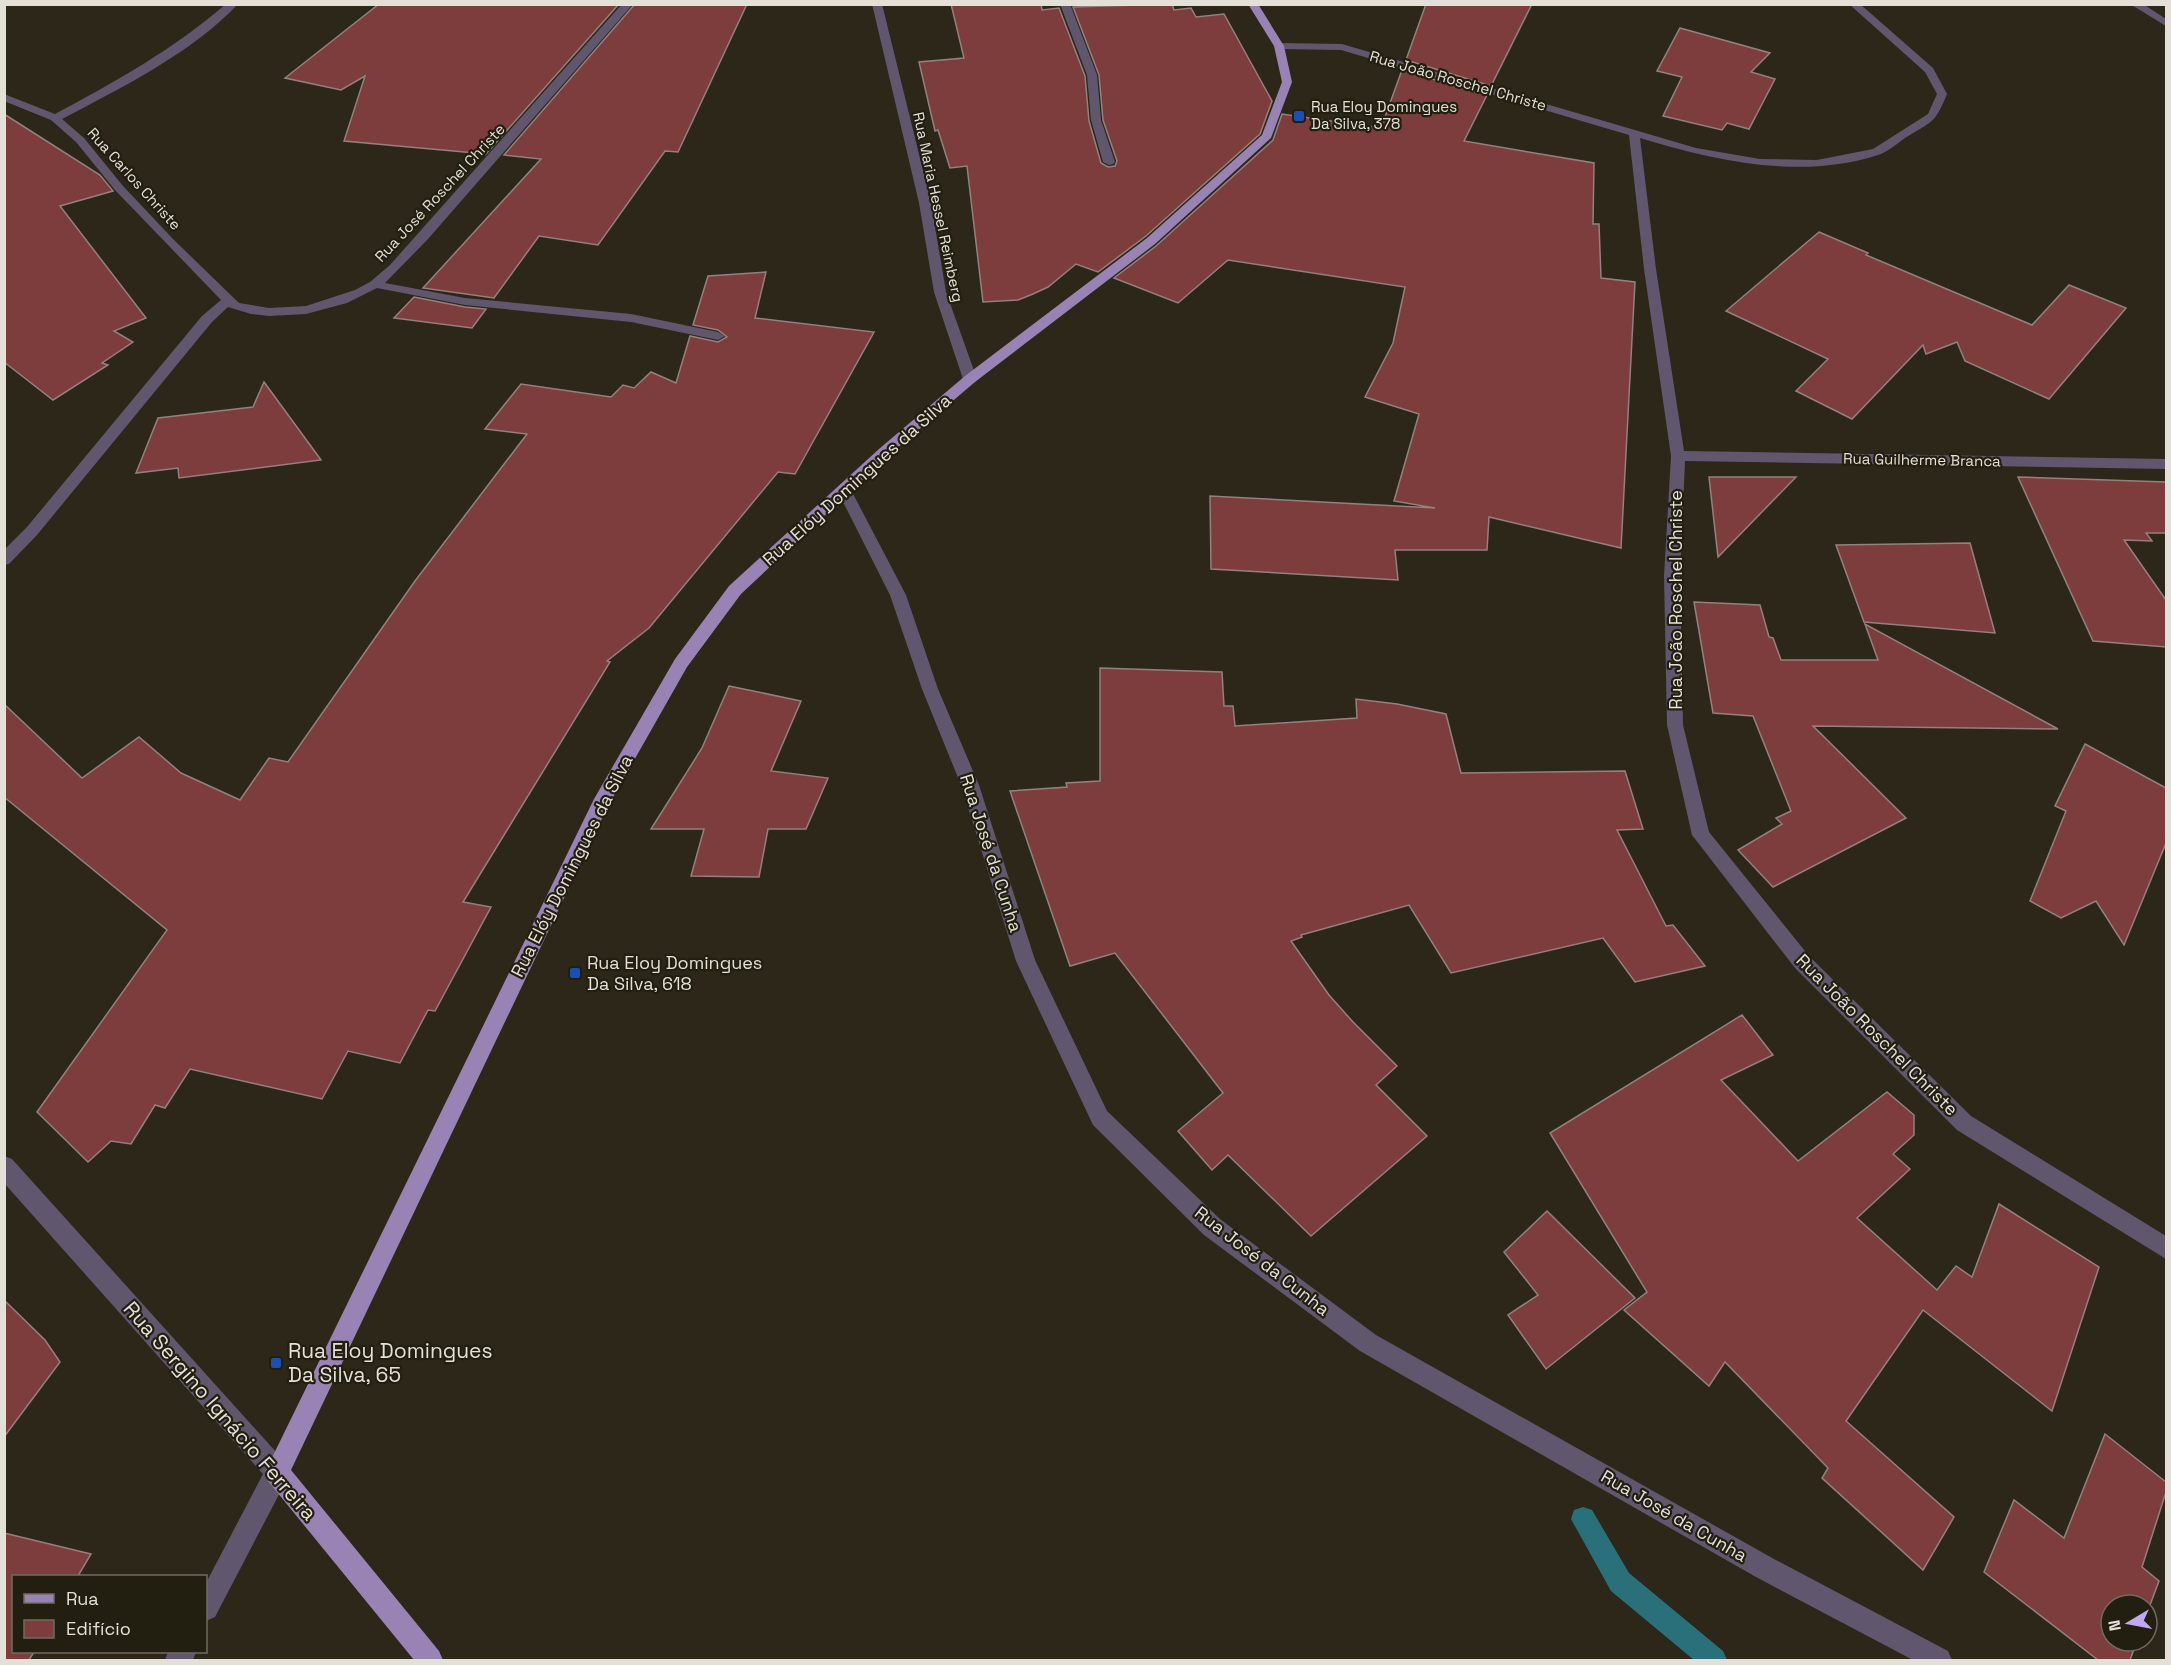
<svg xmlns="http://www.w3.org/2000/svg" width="2171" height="1665" viewBox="0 0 2171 1665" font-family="'Space Grotesk',sans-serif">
<rect width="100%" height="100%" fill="#2c2719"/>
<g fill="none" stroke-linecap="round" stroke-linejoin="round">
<!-- stream -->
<path fill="#2a707a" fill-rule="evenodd" d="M1583,1507l9,3 37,63 94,78 4,9h-33l-83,-69 -40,-72 3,-9z"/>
</g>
<!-- building -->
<g fill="#7c3d3c" stroke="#94807f" stroke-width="1.5">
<path d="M379,4h240l-133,150 -142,-13 21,-65 -24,14 -56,-12z"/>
<path d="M635,4h112l-69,148 -13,-1 -67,94 -59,-9 -45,62 -71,-10 118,-129 -37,-4z"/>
<path d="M951,4h90l1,6 17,-2 26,68 4,45 12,42 7,4 7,-1 2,-5 -14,-41 -4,-45 -26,-68 99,-3 2,6 17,-2 5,9 28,-3 48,87 -12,33 -114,102 -48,36 -22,-8 -28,23 -15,7 -15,6 -35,2 -16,-136 -17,2 -12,-38 -3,1 -16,-69 45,-4z"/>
<path d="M1426,4h106l-41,82 -85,-26z"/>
<path d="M1680,28l90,25 -19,19 24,7 -26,50 -22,-6 -5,7 -59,-14 19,-39 -25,-6z"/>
<path d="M1402,70l85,25 -23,46 130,22 -1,61h6l2,54 34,4 -14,266 -132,-31 -2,33h-92l3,30 -187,-11 -1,-73 225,12 -41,-7 25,-87 -54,-17 28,-54 12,-56 -177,-27 -50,43 -64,-25 42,-32 117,-106 9,-26 99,14z"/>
<path d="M4,114l96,61 13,16 -53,15 86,112 -32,13 19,11 -31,21 6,2 -55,35 -49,-38z"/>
<path d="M1819,232l49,21 -2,2 166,70 37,-40 57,23 -77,91 -84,-38 -8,-19 -31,12 -3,-9 -71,74 -56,-28 32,-32 -102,-48z"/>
<path d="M766,272l-11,46 119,14 -79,142 -17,-2 -129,156 -42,33 3,1 -147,240 28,5 -56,104 -7,-1 -28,53 -52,-12 -26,48 -132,-30 -25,39 -10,-3 -24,39 -20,-3 -23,21 -51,-50 130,-182 -163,-133v-93l78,74 57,-41 42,36 59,27 29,-42 19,4 127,-181 112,-147 -42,-5 36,-45 90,13 12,-12 11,3 17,-16 25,11 14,-47 28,6 9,-5 -9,-7 -25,-5 15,-49z"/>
<path d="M414,297l51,10 21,2 -14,19 -78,-10z"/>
<path d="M264,382l57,78 -142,18 -1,-10 -42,5 22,-55 95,-11z"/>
<path d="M1709,477h87l-78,80z"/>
<path d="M2018,477l148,5v51h-20l6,8 -28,-1 42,60v47l-73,-6z"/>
<path d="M1970,543l25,90 -131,-11 -28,-77z"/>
<path d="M1694,602l66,3 9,32 4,1 8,22h97l-13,-36 193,105 -245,-3 93,92 -133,69 -35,-37 44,-26 -6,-6 15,-7 -38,-95 -40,-3z"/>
<path d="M1100,668l122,4 2,34h9l2,20 122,-8 -1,-19 41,5 49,10 15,59 164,-2 18,58 -26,1 49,96 7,-1 32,41 -70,16 -32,-44 -152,35 -42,-68 -108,30 1,2 -11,4 38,54 24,27 44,44 -21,19 51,51 -116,100 -83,-81 -16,15 -34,-39 45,-38 -108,-140 -45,13 -60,-175 57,-4 -1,-4 34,-2z"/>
<path d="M729,686l72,15 -30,70 57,7 -22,51h-38l-9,48 -68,-1 13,-47h-53l51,-81z"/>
<path d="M2085,744l81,44v55l-42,102 -28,-44 -35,17 -31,-17 36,-90 -11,-5z"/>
<path d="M1742,1015l31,40 -52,25 77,81 89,-69 27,23v20l-21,19 17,15 -53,49 80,72 19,-24 16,11 27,-73 100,63 -47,144 -129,-101 -77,111 108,96 -31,53 -101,-92 6,-10 -103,-106 -16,24 -85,-76 23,-18 -97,-159z"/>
<path d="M1547,1211l88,87 -89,71 -38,-54 30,-20 -34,-43z"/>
<path d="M4,1300l41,40 15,22 -56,75z"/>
<path d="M2105,1434l61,48v10l-24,75 17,14 -12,32v-8h-36v36h26l-7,19h-32l-114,-88 30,-72 50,38z"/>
<path d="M4,1533l87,21 -13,22h-64v76h20l-5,8h-25z"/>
</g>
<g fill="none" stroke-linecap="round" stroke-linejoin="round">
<!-- minor -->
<g fill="#60566e" fill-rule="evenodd">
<path d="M226,4h12c-46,49 -117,84 -176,115l22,19 39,48 50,53 66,64 30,5 37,-2 49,-16 15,-8 20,-17 232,-261h11l-205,235 -43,44 80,15 166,16 87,18 7,4 -7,4 -87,-18 -166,-17 -88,-17 -30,15 -41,11 -37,2 -18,-2 -23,-7 -16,15 -175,213 -28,29 -5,1v-15l23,-23 175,-211 19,-16 -106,-110 -39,-48 -25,-22 -47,-19v-7l51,20c60,-32 119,-65 171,-110z"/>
<path d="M872,4h10l49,199 15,89 31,87 -2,3h-10l-2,-3 -29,-87 -15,-89z"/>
<path d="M1060,4h10l27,71 4,45 14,42 -2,2 -4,1 -6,-3 -12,-42 -4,-45z"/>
<path d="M1849,4h11l73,64 14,26c-12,30 -16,28 -42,44 -8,6 -18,14 -27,17 -77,25 -163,6 -238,-17l16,131 28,182 482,8v10l-481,-8 -5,115 3,149 26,107 100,124 162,160 195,120v23l-209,-129 -162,-162 -103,-133 -25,-110 -3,-149 7,-120 -27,-187 -15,-134 -288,-85 -62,-1 -5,-3 5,-3 63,1 354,104 64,11 57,1 56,-11 55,-35 9,-20 -12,-22z"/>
<path d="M2130,4h13l23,15v7z"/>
<path d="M844,485l7,5 55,105 32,94 41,96 56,175 72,151 113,108 156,116 398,224 174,92 4,9h-39l-157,-83 -396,-226 -156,-116 -111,-110 -77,-164 -55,-176 -39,-96 -32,-94 -53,-105z"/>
<path d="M4,1156l8,3 274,304 3,9 -3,9 -71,136 -9,4v-38l57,-109 -259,-291z"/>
<path d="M168,1652h28l-3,8h-28z"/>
</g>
<!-- major -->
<path fill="#9983b4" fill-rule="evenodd" d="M1248,4h10l26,42 8,36 -21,56 -116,106 -180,138 -86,73 -148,139 -54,73 -80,141 -316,662 148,181 4,9h-29l-146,-179 -3,-9 329,-673 81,-140 54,-73 150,-137 86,-73 182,-138 115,-103 20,-53 -8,-36z"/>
</g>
<!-- markers -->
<g fill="#1a4fb4" stroke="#221e10" stroke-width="2">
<rect x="1293" y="110" width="12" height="12" rx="3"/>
<rect x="569" y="967" width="12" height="12" rx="3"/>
<rect x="270" y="1357" width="12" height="12" rx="3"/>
</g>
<g text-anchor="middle" stroke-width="4.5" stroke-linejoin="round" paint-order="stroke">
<!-- far-street labels -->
<g font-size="15" fill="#e3e0d7" stroke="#221e10">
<text transform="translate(1458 81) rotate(16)" y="5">Rua João Roschel Christe</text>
<text transform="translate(134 179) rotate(48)" y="5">Rua Carlos Christe</text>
<text transform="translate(440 193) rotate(-47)" y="5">Rua José Roschel Christe</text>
<text transform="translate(938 207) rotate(78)" y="5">Rua Maria Hessel Reimberg</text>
<text transform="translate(1922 460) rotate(1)" y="5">Rua Guilherme Branca</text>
</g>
<!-- far-poi labels -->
<g font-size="15" fill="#e3e0d7" stroke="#221e10" text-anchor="start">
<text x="1311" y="112">Rua Eloy Domingues<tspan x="1311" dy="17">Da Silva, 378</tspan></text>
</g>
<!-- street labels -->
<g font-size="18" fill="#e3e0d7" stroke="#221e10">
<text transform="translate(857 480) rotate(-42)" y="6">Rua Elóy Domingues da Silva</text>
<text transform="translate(1676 600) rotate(-90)" y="6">Rua João Roschel Christe</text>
<text transform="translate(991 853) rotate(72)" y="6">Rua José da Cunha</text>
<text transform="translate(572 866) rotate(-63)" y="6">Rua Elóy Domingues da Silva</text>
<text transform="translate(1877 1035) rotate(45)" y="6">Rua João Roschel Christe</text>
<text transform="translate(1262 1261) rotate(38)" y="6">Rua José da Cunha</text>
<text transform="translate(1674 1516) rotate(30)" y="6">Rua José da Cunha</text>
</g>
<!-- poi labels -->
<g font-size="18" fill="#e3e0d7" stroke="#221e10" text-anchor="start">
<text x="587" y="969">Rua Eloy Domingues<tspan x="587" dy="21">Da Silva, 618</tspan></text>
</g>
<!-- near-poi labels -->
<g font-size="21" fill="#e3e0d7" stroke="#221e10" text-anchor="start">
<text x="288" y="1358">Rua Eloy Domingues<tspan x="288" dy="24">Da Silva, 65</tspan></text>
</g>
<!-- near-street labels -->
<g font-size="21" fill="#e3e0d7" stroke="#221e10">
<text transform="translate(220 1411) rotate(49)" y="7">Rua Sergino Ignácio Ferreira</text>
</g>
</g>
<!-- border -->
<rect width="2171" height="1665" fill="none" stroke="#e3e0d7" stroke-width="12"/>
<!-- legend -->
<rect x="12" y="1575" width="195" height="78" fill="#221e10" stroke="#6f6c60" stroke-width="1.5"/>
<rect x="24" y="1594" width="30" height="9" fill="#9983b4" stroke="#6f6c60" stroke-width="1.5"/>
<text x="66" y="1605" font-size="18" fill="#e3e0d7">Rua</text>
<rect x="24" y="1620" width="30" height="18" fill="#7c3d3c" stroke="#6f6c60" stroke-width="1.5"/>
<text x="66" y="1635" font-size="18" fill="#e3e0d7">Edifício</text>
<!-- north arrow -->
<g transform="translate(2129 1623) rotate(260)"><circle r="28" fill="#221e10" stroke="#6f6c60" stroke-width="1.5"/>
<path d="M0-4.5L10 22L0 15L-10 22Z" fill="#c1a8f3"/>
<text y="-9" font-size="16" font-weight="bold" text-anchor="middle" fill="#e3e0d7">N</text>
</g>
</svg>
